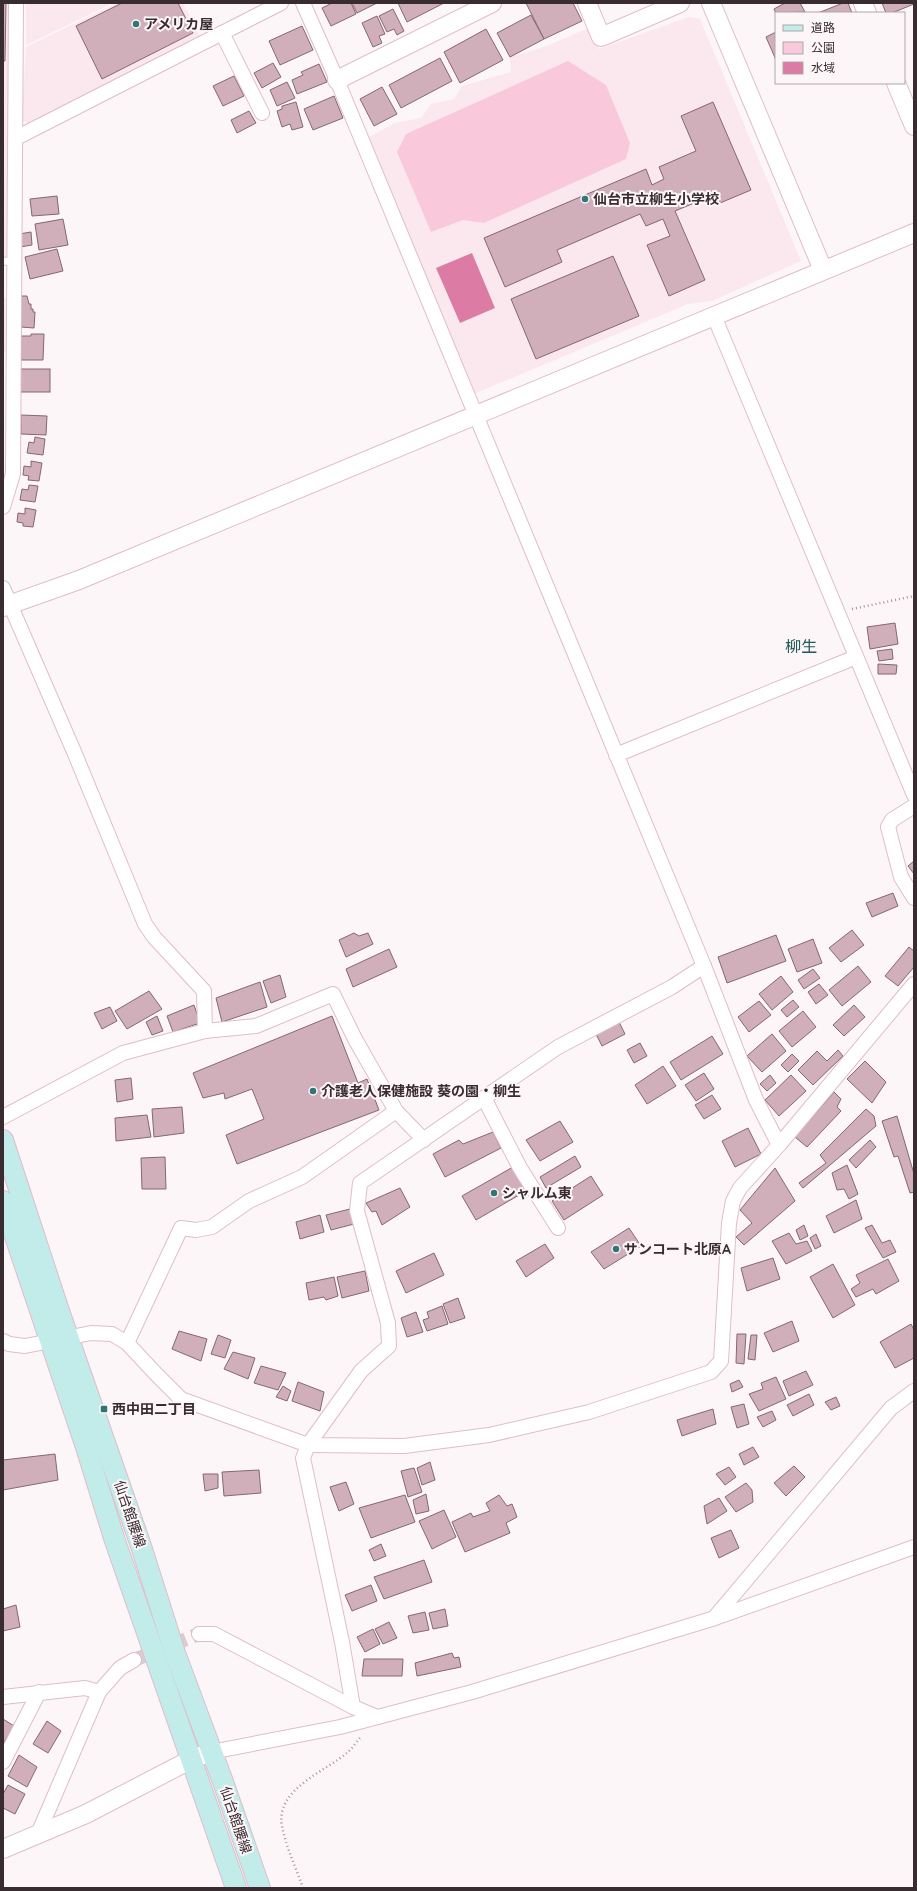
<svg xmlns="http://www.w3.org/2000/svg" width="917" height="1891" viewBox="0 0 917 1891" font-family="Quicksand,'Noto Sans JP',sans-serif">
<rect width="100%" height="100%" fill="#fdf6f9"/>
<!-- built -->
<g fill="#fae8ee">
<path d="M3,3h6l-1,255h-5z"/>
<path d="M26,3h87l-87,42z"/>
<path d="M117,3h66l17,34 -172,86 -6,-3 4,-73z"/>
<path d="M689,17l11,2 101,242 -89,40 -24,3 -214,90 -105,-257 26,-14 26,-5 10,-14 23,-5 8,-13 49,-14 -1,-15 37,-11 41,-18 11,21z"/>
<path d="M3,298h4l-1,54 -3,2z"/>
</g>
<!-- green -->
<path fill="#f9c9db" d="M568,61l38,24 24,58 -4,16 -142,64 -21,-3 -32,12 -34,-80 9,-18z"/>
<!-- water -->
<path fill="#dc7ba4" d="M472,253l23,55 -35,15 -24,-55z"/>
<!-- building -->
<g fill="#d0aeba" stroke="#856772">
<path d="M6,3l-1,58h-2v-57z"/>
<path d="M122,3h56l15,30 -91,46 -26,-53z"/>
<path d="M332,3h19l5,11 -25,12 -9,-18z"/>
<path d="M352,3h25l-20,10z"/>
<path d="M398,3h46l-37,19z"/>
<path d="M526,3h47l9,18 -38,18z"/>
<path d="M785,3h15l5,9 -29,1 -2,-4z"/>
<path d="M843,3h5l4,10h-34z"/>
<path d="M882,3h32v1l-22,9h-6z"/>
<path d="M393,9l11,22 -7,4 -3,-6 -7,3 -8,-16z"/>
<path d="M531,15l13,24 -34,18 -13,-24z"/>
<path d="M377,16l8,18 -6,2 3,7 -9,4 -11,-24z"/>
<path d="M302,26l11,24 -33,15 -11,-24z"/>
<path d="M486,29l17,31 -43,23 -16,-31z"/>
<path d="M776,32v28l-10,-23z"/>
<path d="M440,58l12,23 -51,27 -12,-23z"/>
<path d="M273,63l8,14 -19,11 -8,-15z"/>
<path d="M319,64l8,18 -30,12 -5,-14 11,-5 -2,-3z"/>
<path d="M234,76l10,20 -21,10 -10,-20z"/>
<path d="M287,82l8,16 -18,8 -7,-16z"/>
<path d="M382,87l15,27 -23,12 -14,-27z"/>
<path d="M334,96l9,22 -30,12 -9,-21z"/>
<path d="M296,102l7,25 -11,3 -2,-6 -8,3 -5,-16 5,-2v-3z"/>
<path d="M713,102l38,88 -31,13 -4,-9 -41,17 30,69 -36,16 -22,-51 23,-9 -7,-17 -17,7 -6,-12 -83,36 5,12 -57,25 -21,-49 162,-69 6,16 12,-6 -5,-12 37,-16 -15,-35z"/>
<path d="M249,111l7,12 -19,10 -6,-13z"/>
<path d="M57,196l2,18 -27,2 -2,-17z"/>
<path d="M63,219l5,26 -29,5 -4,-26z"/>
<path d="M31,232l1,13 -12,2 -1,-13z"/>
<path d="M57,249l6,22 -33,8 -5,-22z"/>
<path d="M613,256l26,60 -103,43 -25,-60z"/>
<path d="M21,296h6l2,8h2v5h2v3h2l-1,16 -13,-1z"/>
<path d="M31,334h13l-1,26h-22v-24h10z"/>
<rect x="20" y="369" width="30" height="23"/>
<path d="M21,415l26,1 -1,19 -25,-1z"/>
<path d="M35,437l10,2 -2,16 -16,-2 2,-11 5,1z"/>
<path d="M31,461l11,2 -3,18 -11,-1 1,-4 -6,-1 1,-9 7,1z"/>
<path d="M29,485l9,1 -3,16 -15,-2 2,-11 6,1z"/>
<path d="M25,508l11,2 -3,17 -10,-1v-3l-6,-1 1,-9 7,1z"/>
<path d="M895,623l3,21 -28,5 -3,-22z"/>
<path d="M892,649l1,10 -14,2 -2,-10z"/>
<path d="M878,664l19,1 -1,9h-18z"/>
<path d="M914,861v13l-6,-8z"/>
<path d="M893,893l5,13 -26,11 -6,-14z"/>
<path d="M852,930l12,15 -23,17 -12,-14z"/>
<path d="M354,933l5,3 9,-3 5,11 -27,13 -7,-17z"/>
<path d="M776,935l10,26 -59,22 -9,-26z"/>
<path d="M813,939l9,24 -25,9 -9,-23z"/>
<path d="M909,947l5,4v16l-16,19 -13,-10z"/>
<path d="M389,949l8,18 -44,20 -7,-18z"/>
<path d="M858,966l13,16 -29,24 -13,-16z"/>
<path d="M813,969l7,9 -16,11 -6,-9z"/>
<path d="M280,975l6,22 -15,6 -8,-22z"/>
<path d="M781,976l12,16 -21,18 -13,-16z"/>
<path d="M260,982l7,25 -45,15 -6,-24z"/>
<path d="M819,984l9,11 -12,9 -8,-12z"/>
<path d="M149,991l13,18 -35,20 -12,-18z"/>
<path d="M793,1000l6,7 -12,10 -6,-7z"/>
<path d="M759,1001l12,14 -22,17 -11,-15z"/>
<path d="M194,1005l6,18 -27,9 -6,-16z"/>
<path d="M854,1005l11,12 -21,19 -11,-11z"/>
<path d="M110,1007l7,14 -15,8 -8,-16z"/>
<path d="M803,1011l13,16 -24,20 -13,-16z"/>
<path d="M157,1016l6,15 -11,4 -6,-13z"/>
<path d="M332,1016l26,67 9,-4 12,31 -142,54 -11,-29 38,-16 -12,-30 -27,10 -1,-6 -21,5 -10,-25z"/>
<path d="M618,1020l7,14 -23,12 -7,-14z"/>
<path d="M772,1034l14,17 -24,21 -15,-16z"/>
<path d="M712,1036l11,18 -42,26 -11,-18z"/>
<path d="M640,1043l7,13 -13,7 -7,-13z"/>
<path d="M838,1050l5,6 -30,29 -15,-15 19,-19 10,10z"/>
<path d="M792,1054l7,7 -11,11 -7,-7z"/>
<path d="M865,1061l21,21 -14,21 -25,-24z"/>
<path d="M663,1066l13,20 -29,18 -12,-19z"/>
<path d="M704,1073l10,16 -18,12 -11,-16z"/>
<path d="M770,1075l6,8 -9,8 -7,-7z"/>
<path d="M791,1075l15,16 -27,25 -14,-16z"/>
<path d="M131,1078l2,21 -16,3 -2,-22z"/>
<path d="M834,1092l7,7 -4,8 4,4 -34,36 -12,-10z"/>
<path d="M712,1095l9,14 -17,10 -9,-14z"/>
<path d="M182,1107l2,26 -30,4 -2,-28z"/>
<path d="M866,1109l8,7 2,10 -73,62 -4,-5 27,-20 -6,-8z"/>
<path d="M147,1115l4,22 -35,4 -1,-23z"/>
<path d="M897,1116l17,58v18l-4,1 -12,-37 -4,1 -12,-36z"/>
<path d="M560,1121l13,21 -33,19 -14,-21z"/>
<path d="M748,1128l13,26 -26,13 -13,-26z"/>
<path d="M493,1132l8,16 -56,29 -12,-23 26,-14 4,4z"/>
<path d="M870,1140l6,7 -20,21 -7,-8z"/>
<path d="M575,1156l6,11 -35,21 -6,-11z"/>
<path d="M165,1157l1,32h-24l-1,-31z"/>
<path d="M847,1165l11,29 -9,5 -5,-10 -7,1 -5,-17z"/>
<path d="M513,1167l13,24 -50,29 -14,-24z"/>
<path d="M775,1168l20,33 -51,44 -8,-8 16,-14 -12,-13z"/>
<path d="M591,1176l12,19 -39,25 -12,-19z"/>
<path d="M400,1188l10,19 -28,18 -6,-14 -4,1 -6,-9z"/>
<path d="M856,1200l6,19 -28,14 -8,-17z"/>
<path d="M350,1209l4,15 -23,6 -5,-15z"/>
<path d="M320,1215l4,17 -24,7 -4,-17z"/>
<path d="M804,1225l4,11 -8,4 -4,-10z"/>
<path d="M872,1225l10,18 8,-3 6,12 -13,6 -18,-30z"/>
<path d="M629,1228l12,18 -37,23 -13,-17z"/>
<path d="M789,1233l7,11 11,-3 5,10 -26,13 -14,-23z"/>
<path d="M816,1234l5,12 -6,3 -5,-11z"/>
<path d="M545,1244l9,14 -28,19 -10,-16z"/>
<path d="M434,1253l10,22 -38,18 -10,-22z"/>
<path d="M773,1258l7,21 -33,12 -6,-23z"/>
<path d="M888,1259l11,22 -23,13 -3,-5 -17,8 -5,-8 9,-6 -4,-8z"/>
<path d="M833,1264l22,41 -22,13 -23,-41z"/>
<path d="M365,1271l4,20 -27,7 -5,-21z"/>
<path d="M334,1277l4,19 -12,4 -2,-3 -15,3 -3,-17z"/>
<path d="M458,1298l7,20 -15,5 -7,-19z"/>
<path d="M442,1306l6,18 -21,7 -4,-11 6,-2 -2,-6z"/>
<path d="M416,1312l7,20 -16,5 -6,-19z"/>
<path d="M792,1321l7,20 -26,11 -9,-19z"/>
<path d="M911,1324l3,6v28l-19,10 -15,-26z"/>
<path d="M179,1331l28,8 -6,22 -29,-12z"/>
<path d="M737,1334h9l-2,30 -8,-1z"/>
<path d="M218,1335l13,5 -6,18 -14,-4z"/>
<path d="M751,1335h6l-2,25 -7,-1z"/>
<path d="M233,1352l22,6 -7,21 -24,-10z"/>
<path d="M261,1366l25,7 -8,17 -24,-7z"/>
<path d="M806,1371l7,14 -24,11 -6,-15z"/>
<path d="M776,1377l10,22 -27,12 -10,-17 14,-5 -2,-6z"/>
<path d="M739,1380l4,7 -11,5 -2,-8z"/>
<path d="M298,1382l26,10 -4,19 -28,-10z"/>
<path d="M283,1386l8,5 -4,10 -11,-4z"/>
<path d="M809,1394l5,11 -21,11 -6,-11z"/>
<path d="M836,1397l4,9 -9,4 -6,-8z"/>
<path d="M744,1404l5,20 -12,4 -6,-21z"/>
<path d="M713,1409l3,15 -34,12 -5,-16z"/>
<path d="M772,1411l4,9 -13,7 -6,-10z"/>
<path d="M753,1447l6,10 -15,8 -5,-11z"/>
<path d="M55,1454l3,26 -55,10v-30z"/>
<path d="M430,1462l5,18 -13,5 -5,-17z"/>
<path d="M794,1466l11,11 -19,19 -12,-13z"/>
<path d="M729,1467l7,10 -11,8 -9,-11z"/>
<path d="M414,1468l8,24 -14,5 -7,-26z"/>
<path d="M259,1470l2,23 -37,3 -2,-24z"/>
<path d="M203,1474h15v14l-13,3z"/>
<path d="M346,1482l8,22 -15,7 -9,-24z"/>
<path d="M746,1483l6,7 1,12 -17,10 -11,-15z"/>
<path d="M426,1494l3,17 -13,3 -3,-14z"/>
<path d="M405,1495l10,27 -44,16 -12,-30z"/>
<path d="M499,1495l8,11 5,-2 5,13 -11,6 4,10 -45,19 -13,-30 19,-9 2,4 17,-6 -4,-8z"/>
<path d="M719,1498l8,13 -20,13 -3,-18z"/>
<path d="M444,1510l12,27 -24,12 -13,-28z"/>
<path d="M731,1530l8,18 -20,10 -8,-20z"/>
<path d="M381,1544l5,12 -12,5 -5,-11z"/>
<path d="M424,1560l8,22 -48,17 -10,-22z"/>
<path d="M371,1585l6,16 -25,10 -7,-16z"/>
<path d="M16,1605l4,22 -17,4v-22z"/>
<path d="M445,1609l3,17 -15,3 -4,-16z"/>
<path d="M425,1612l4,18 -16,3 -5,-17z"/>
<path d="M389,1622l8,16 -14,6 -8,-15z"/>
<path d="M373,1629l7,15 -15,8 -8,-15z"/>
<path d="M452,1653l2,5 5,-1 2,10 -44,9 -2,-13z"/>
<path d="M364,1659h39l-1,17h-40z"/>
<path d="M3,1719l11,7 -11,18z"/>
<path d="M47,1721l14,10 -13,22 -15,-9z"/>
<path d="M19,1755l18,12 -10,20 -19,-11z"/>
<path d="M8,1785l17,9 -10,20 -12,-6v-14z"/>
</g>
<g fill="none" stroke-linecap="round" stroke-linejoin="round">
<!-- minor-tunnel -->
<path stroke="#d6ced1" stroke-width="14" stroke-dasharray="14 7" stroke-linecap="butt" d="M134,1660l65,-26"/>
<!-- service casing -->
<g stroke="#dfbdca" stroke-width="9">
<path id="service" d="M3,261l12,1"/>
</g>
<!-- minor casing -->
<g stroke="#dfbdca" stroke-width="16">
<g id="minor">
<path d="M303,3l34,77 367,886 52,134 23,45"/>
<path d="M222,33l40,80"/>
<path d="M16,138l265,-135"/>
<path d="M714,316l200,479"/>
<path d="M3,507l10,-33 3,-471"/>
<path d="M3,588l72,166 70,170 9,13 50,54 1,40 51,-5 77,-32 22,45 41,72 28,29"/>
<path d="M616,755l240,-98"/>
<path d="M914,806l-22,14 -4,7 13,50 13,21"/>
<path d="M484,1098l36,70 38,60"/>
<path d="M3,1117l120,-64 82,-22"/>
<path d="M3,1341l6,3 16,2 66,-13 21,1 15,9 29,31 25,25 127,46 96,1 85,-11 100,-23 122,-40 10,-11 8,-138 4,-22 7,-13 39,-43 135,-161"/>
<path d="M127,1343l54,-115 15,2 16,-3 37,-26 53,-24 94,-66"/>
<path d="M715,1617l176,-209 23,-17"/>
<path d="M199,1634h15l139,73 24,10"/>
<path d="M3,1697l82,-9 14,4"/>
<path d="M353,1707l-11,-65 -39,-184 5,-13 53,-74 28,-25 -1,-23 -31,-112 3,-28 198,-136 114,-60 32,-21"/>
<path d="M211,1752l129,-25 132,-35 243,-74 199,-71"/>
<path d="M3,1762l36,-70"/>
<path d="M38,1834l61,-142 21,-24 14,-8"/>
</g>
</g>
<!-- tertiary casing -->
<g stroke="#dfbdca" stroke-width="20">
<g id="tertiary">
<path d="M587,3l14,34 79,-34"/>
<path d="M711,3l112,267"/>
<path d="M863,3l4,10"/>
<path d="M337,80l155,-77"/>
<path d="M896,83l18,43"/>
<path d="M3,607l76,-27 835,-347"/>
<path d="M3,1849l83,-35 106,-55 19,-7"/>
</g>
</g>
<!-- secondary casing -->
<g stroke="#dfbdca" stroke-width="22">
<g id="secondary">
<path d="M3,1140l55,168 83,238 34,107 47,126 38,109"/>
<path d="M3,1201l83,246 29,94 121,347"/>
</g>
</g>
<!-- path -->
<g stroke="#a1979b" stroke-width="2.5" stroke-dasharray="1 3" stroke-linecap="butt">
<path d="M852,609l62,-13"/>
<path d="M303,1888c-7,-20 -17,-41 -21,-62 -7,-37 43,-54 66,-74 5,-4 8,-10 12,-14"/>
</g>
<!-- service -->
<use href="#service" stroke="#fff" stroke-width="7"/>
<!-- minor -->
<use href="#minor" stroke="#fff" stroke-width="14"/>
<!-- tertiary -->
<use href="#tertiary" stroke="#fff" stroke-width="18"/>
<!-- secondary -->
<use href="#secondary" stroke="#c2ecea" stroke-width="20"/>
</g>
<!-- markers -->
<g fill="#2e7775" stroke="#fdf6f9" stroke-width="1.5">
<circle cx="136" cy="24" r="4"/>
<circle cx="585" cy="199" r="4"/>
<circle cx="313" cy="1091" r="4"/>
<circle cx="494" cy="1193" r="4"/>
<circle cx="616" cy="1249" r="4"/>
<rect x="100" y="1405" width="8" height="8" rx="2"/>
</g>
<g text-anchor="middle" stroke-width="4" stroke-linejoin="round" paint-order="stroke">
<!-- poi labels -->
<g font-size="14" font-weight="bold" fill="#392c31" stroke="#fdf6f9" text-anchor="start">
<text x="144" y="29">アメリカ屋</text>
<text x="593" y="204">仙台市立柳生小学校</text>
<text x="321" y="1096">介護老人保健施設 葵の園・柳生</text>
<text x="502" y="1198">シャルム東</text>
<text x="624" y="1254">サンコート北原A</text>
<text x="112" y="1414">西中田二丁目</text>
</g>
<!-- street labels -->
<g font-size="14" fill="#392c31" stroke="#fdf6f9">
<text transform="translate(130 1514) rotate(71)" y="5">仙台館腰線</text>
<text transform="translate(236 1820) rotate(71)" y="5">仙台館腰線</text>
</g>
<!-- quarter labels -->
<g font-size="16" fill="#205b59" stroke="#fdf6f9">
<text x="801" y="652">柳生</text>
</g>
</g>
<!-- border -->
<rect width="917" height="1891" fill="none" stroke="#392c31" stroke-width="8"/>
<!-- legend -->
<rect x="775" y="12" width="130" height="72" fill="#fdf6f9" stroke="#afa5a9"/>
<rect x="783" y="25" width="20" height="6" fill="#c2ecea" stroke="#afa5a9"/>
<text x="811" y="32" font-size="12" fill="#392c31">道路</text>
<rect x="783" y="42" width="20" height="12" fill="#f9c9db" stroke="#afa5a9"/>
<text x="811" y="52" font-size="12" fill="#392c31">公園</text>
<rect x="783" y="62" width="20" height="12" fill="#dc7ba4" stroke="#afa5a9"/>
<text x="811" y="72" font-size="12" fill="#392c31">水域</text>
</svg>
